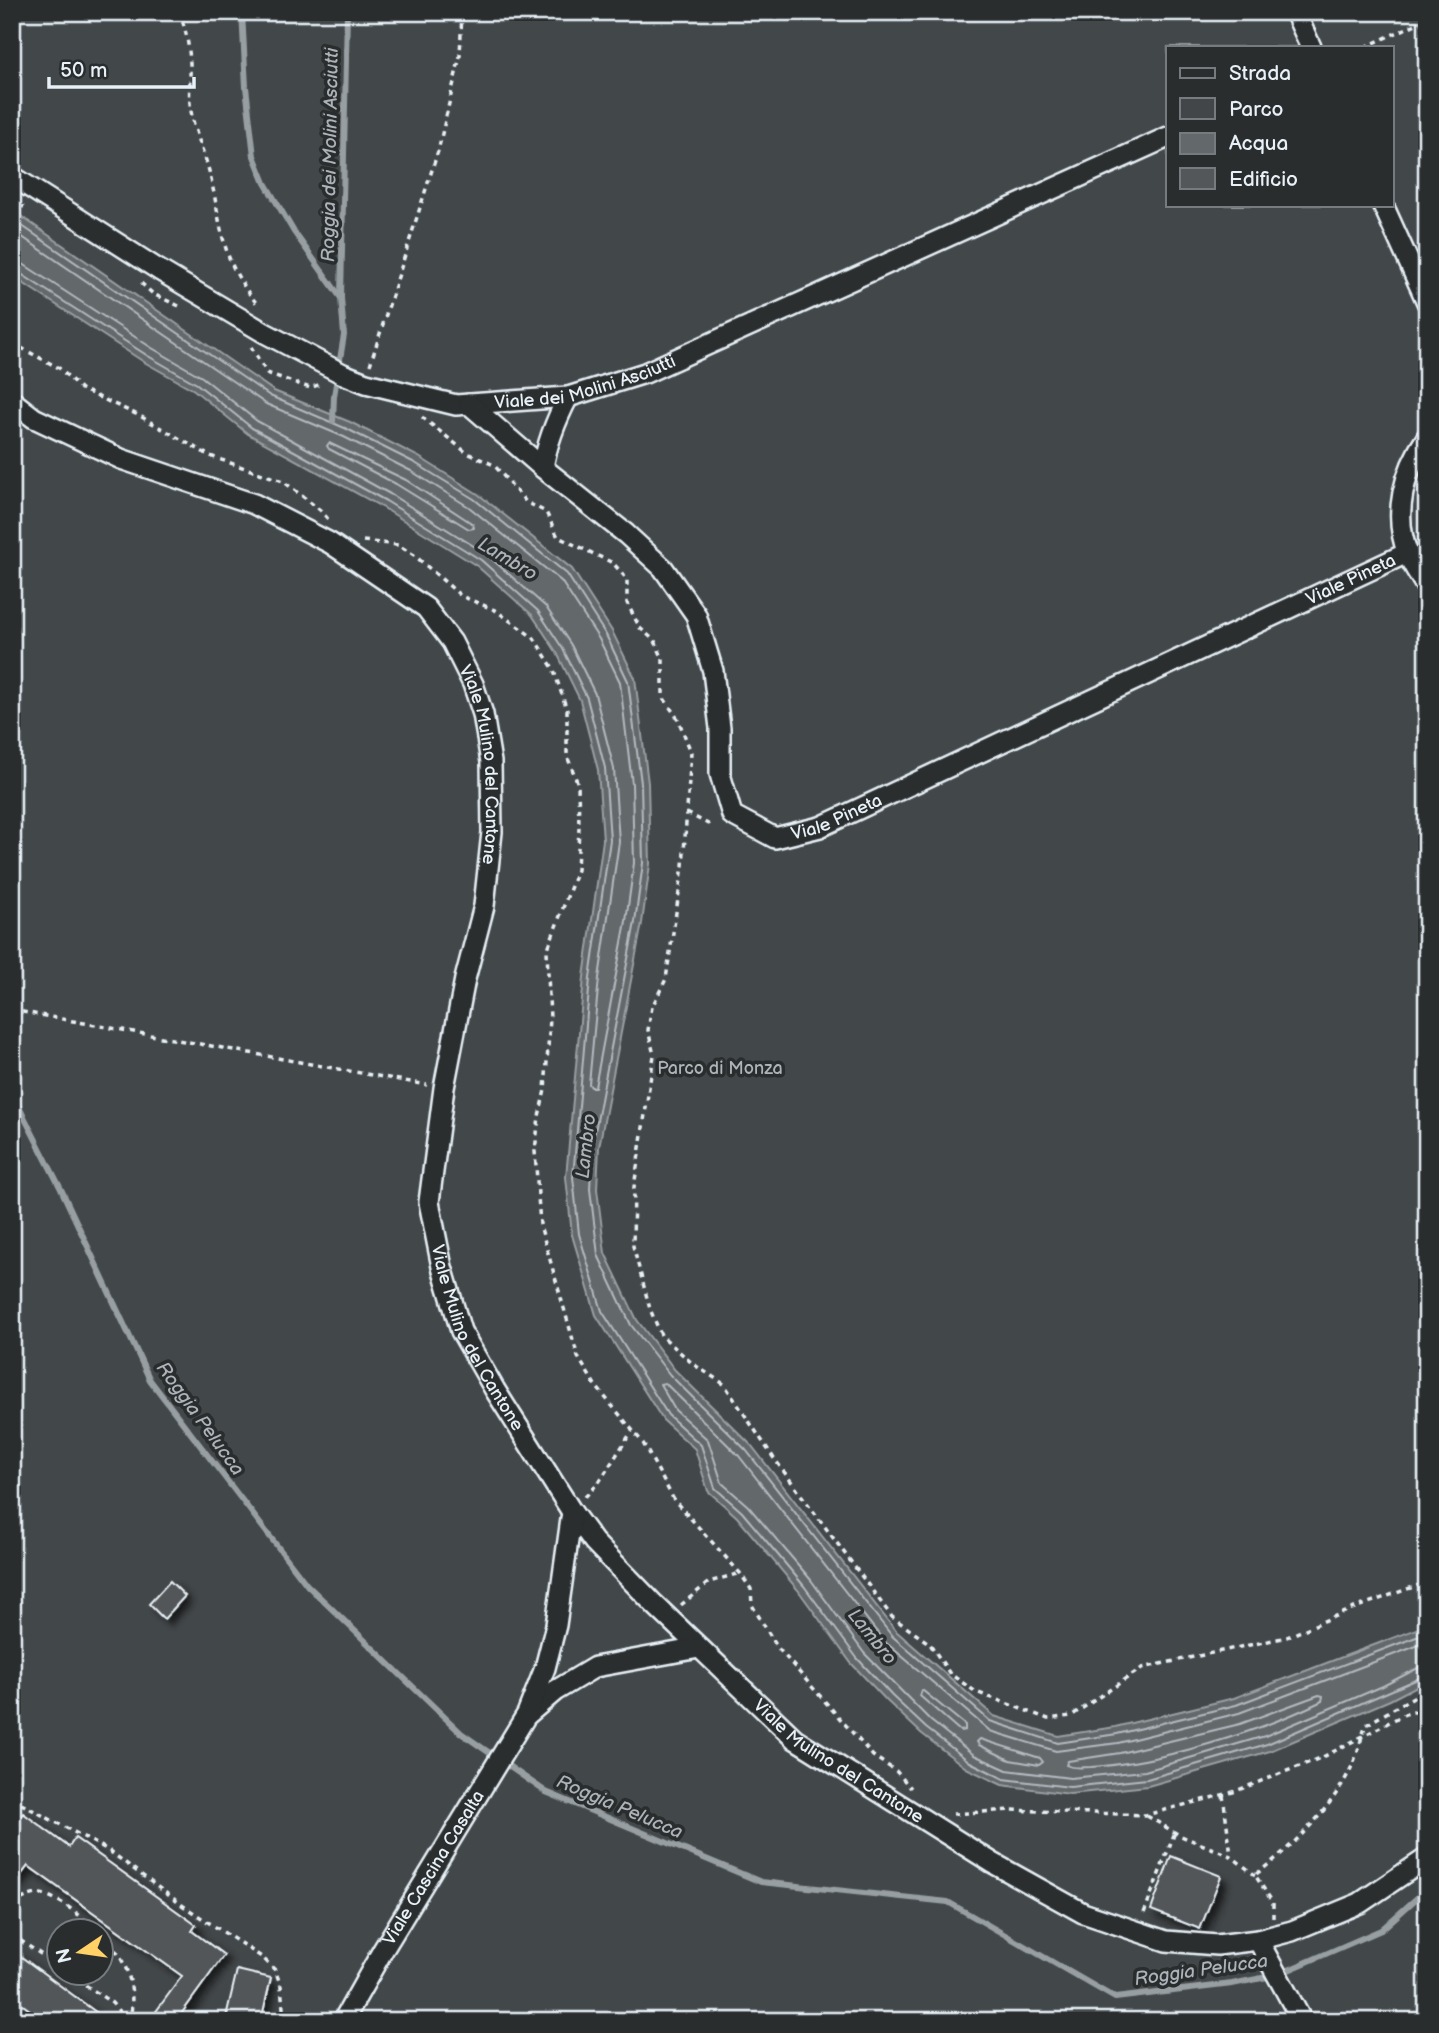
<svg xmlns="http://www.w3.org/2000/svg" width="1439" height="2033" viewBox="0 0 1439 2033" font-family="'Balsamiq Sans',sans-serif">
<defs>
<filter id="shadow"><feDropShadow dx="6" dy="6" stdDeviation="3.5" flood-color="#0009"/></filter>
</defs>
<rect width="100%" height="100%" fill="#2a2d2e"/>
<filter id="ink" filterUnits="userSpaceOnUse"><feTurbulence type="fractalNoise" baseFrequency=".0143" numOctaves="2"/><feDisplacementMap in="SourceGraphic" scale="14" xChannelSelector="R" yChannelSelector="G"/><feConvolveMatrix kernelMatrix="1 2 1 2 8 2 1 2 1" color-interpolation-filters="sRGB"/></filter>
<g filter="url(#ink)">
<!-- green -->
<path fill="#424648" stroke="#959ca0" stroke-width="2" fill-rule="evenodd" d="M12,12h1415v2009h-1415zM1168,47h224v158h-224zM60,1932h42v42h-42z"/>
<!-- water -->
<path fill="#63686b" stroke="#989fa3" stroke-width="2" d="M12,210l262,181 76,31 69,35 59,37 94,75 40,62 23,47 13,105 2,81 -8,59 -43,224 -2,42 8,64 32,67 38,50 76,75 145,186 98,85 64,20 57,-9 119,-29 193,-73v56l-37,19 -120,51 -122,35 -78,8 -68,-9 -36,-17 -45,-35 -34,-32 -36,-38 -53,-73 -61,-73 -29,-26 -13,-42 -32,-29 -67,-105 -24,-80 -6,-58 18,-200 19,-137 -5,-70 -18,-70 -23,-47 -25,-38 -55,-49 -95,-59 -134,-73 -54,-44 -50,-28 -132,-86z"/>
<g fill="none" stroke-linecap="round" stroke-linejoin="round">
<!-- shore -->
<g stroke="#b3bac0" stroke-width="2">
<path d="M12,219l258,177 77,33 68,34 59,36 93,75 39,61 22,46 13,102 2,80 -8,59 -43,225 -2,42 8,66 33,70 39,50 76,75 146,186 98,85 68,22 59,-9 119,-29 191,-72"/>
<path d="M12,230l254,174 78,33 67,34 58,36 92,74 38,58 21,43 12,102 2,79 -8,58 -31,166h-4l-2,-3 10,-106 20,-136 -5,-73 -19,-75 -24,-49 -25,-38 -61,-54 -95,-59 -133,-73 -55,-44 -50,-29 -129,-84 -11,-2"/>
<path d="M12,271l6,1 130,84 49,28 55,44 134,73 95,59 57,51 25,38 24,49 18,70 5,72 -20,138 -17,199 6,57 23,77 66,104 33,30 14,43 27,24 62,74 53,72 35,38 34,32 44,34 34,17 66,8 77,-8 120,-35 160,-69"/>
<path d="M329,443l77,37 67,44 1,4 -5,1 -73,-45 -67,-35 -2,-3z"/>
<path d="M1427,1642l-188,71 -121,30 -62,8 -66,-20 -106,-90 -145,-185 -74,-73 -5,1 15,26 33,30 14,43 26,23 63,74 53,73 67,68 43,34 33,15 63,8 75,-7 120,-35 118,-50 35,-18 9,-2"/>
<path d="M922,1690l43,35v5l-5,1 -40,-35z"/>
<path d="M1319,1695l4,1 -1,5c-61,30 -162,62 -231,66 -8,0 -18,2 -25,-2l2,-4 52,-8 120,-29z"/>
<path d="M980,1739l60,19 3,4 -4,3 -29,-5 -31,-15 -2,-3z"/>
</g>
<!-- stream -->
<g stroke="#989fa3" stroke-width="6">
<path d="M242,12l4,75 8,69 11,27 29,49 47,66 3,37 -10,61 -1,25"/>
<path d="M341,297l6,-285"/>
<path d="M12,1099l4,2 45,88 89,191 157,205 154,148 85,59 215,90 187,20 167,96 117,-14 45,-9 104,-45 46,-41"/>
</g>
</g>
<!-- building -->
<g fill="#535759" stroke="#e8f1f8" stroke-width="2" filter="url(#shadow)">
<path d="M170,1581l15,15 -21,23 -15,-15z"/>
<path d="M23,1813l46,34 6,-9 121,87 -4,6 32,24 -48,66h-27l33,-45 -154,-110 -16,21v-60z"/>
<path d="M1171,1856l50,20 -21,53 -49,-19z"/>
<path d="M12,1950l96,71h-63l-33,-24z"/>
<path d="M237,1970l34,8 -10,43h-36z"/>
</g>
<g fill="none" stroke-linecap="round" stroke-linejoin="round">
<!-- minor casing -->
<g stroke="#e8f1f8" stroke-width="24">
<g id="minor">
<path d="M1295,12l16,35"/>
<path id="s1" d="M12,176l147,94 106,63 78,41 23,9 90,22 112,-8 77,-24 523,-236"/>
<path d="M1383,205l44,97"/>
<path id="s2" d="M12,401l22,17 87,41 133,45 76,39 96,65 26,34 21,42 10,30 8,48 1,70 -8,74 -19,73 -21,109 -15,114 13,65 19,64 34,59 77,122 22,30 60,62 141,135 198,124 90,50 83,28 51,4 41,-5 34,-9 68,-28 67,-45"/>
<path id="s3" d="M469,404l74,64 83,66 37,34 33,47 17,56 7,57v46l12,41 43,23 45,-11 587,-274"/>
<path d="M1427,437c-23,34 -35,77 -19,117 4,11 13,23 19,34"/>
<path d="M543,468c4,-26 13,-48 25,-71"/>
<path d="M528,1714l27,-23 40,-24 104,-19"/>
<path d="M1258,1940l44,81"/>
<path id="s4" d="M343,2021l40,-71 144,-236 18,-46 11,-43 16,-113"/>
</g>
</g>
<!-- path -->
<g stroke="#e8f1f8" stroke-width="3.5" stroke-dasharray="5 5" stroke-linecap="butt">
<path d="M179,12c8,19 12,43 11,64 0,9 -1,18 0,27 2,24 13,45 19,68 14,56 9,87 50,135"/>
<path d="M1365,47l62,-28"/>
<path d="M12,204l12,3"/>
<path d="M141,283l12,11 26,12"/>
<path d="M12,343l47,25 22,21 59,27 70,40 73,25 37,29 8,9"/>
<path d="M251,347l16,26 43,15 11,-4"/>
<path d="M370,365l68,-214 22,-95 2,-44"/>
<path d="M422,417l45,36 27,12 32,37 20,10 12,25 55,26 14,16v24l13,25 15,13 8,18v38l15,22 13,33 -8,114 -17,113 -14,28 -4,23 6,25 -20,132 -1,59 17,63 11,26 32,29 31,20 49,73 119,160 38,27 20,30 26,18 72,27 23,-3 71,-48 145,-31 62,-27 78,-28"/>
<path d="M363,541l35,4 16,10 47,41 34,14 39,28 19,30 14,42v46l11,28 1,43 -2,43 -30,81 3,68 -5,71 -6,26 -4,35 5,74 38,132 17,28 48,58 31,57 66,73 11,16 1,16 25,42 96,109 23,15 15,17"/>
<path d="M687,813l21,11 5,-2"/>
<path d="M12,1010l415,75"/>
<path d="M585,1497l14,-15 33,-51"/>
<path d="M681,1605l28,-23 31,-9"/>
<path d="M1223,1795l8,60"/>
<path d="M12,1799l96,51 74,55 81,53 12,12 6,16 2,22 -3,13"/>
<path d="M953,1814l57,-4 136,5 87,-23 90,-35 82,-43 22,-5"/>
<path d="M1147,1816l34,20 50,20 24,19"/>
<path d="M12,1904c8,-4 18,-10 27,-10 18,1 47,26 59,38"/>
<path d="M1144,1913l31,-81"/>
<path d="M1273,1918v-15l-18,-28c37,-28 77,-66 97,-109 6,-13 9,-28 14,-41l61,-36"/>
<path d="M12,1935l48,32"/>
<path d="M102,1935c26,26 34,49 28,86"/>
<path d="M69,1974l43,29 15,18"/>
<path d="M12,2013l11,8"/>
</g>
<!-- minor -->
<use href="#minor" stroke="#2a2d2e" stroke-width="19"/>
</g>
</g>
<g text-anchor="middle" stroke-width="7" stroke-linejoin="round" paint-order="stroke">
<!-- street labels -->
<g font-size="18" fill="#e8f1f8" stroke="#2a2d2e">
<text dy="6" stroke="none"><textPath href="#s1" startOffset="635">Viale dei Molini Asciutti</textPath></text>
<text dy="6" stroke="none"><textPath href="#s3" startOffset="1197">Viale Pineta</textPath></text>
<text dy="6" stroke="none"><textPath href="#s2" startOffset="637">Viale Mulino del Cantone</textPath></text>
<text dy="6" stroke="none"><textPath href="#s3" startOffset="630">Viale Pineta</textPath></text>
<text dy="6" stroke="none"><textPath href="#s2" startOffset="1227">Viale Mulino del Cantone</textPath></text>
<text dy="6" stroke="none"><textPath href="#s2" startOffset="1794">Viale Mulino del Cantone</textPath></text>
<text dy="6" stroke="none"><textPath href="#s4" startOffset="178">Viale Cascina Casalta</textPath></text>
</g>
<!-- park labels -->
<g font-size="18" fill="#aeb5ba" stroke="#2a2d2e">
<text x="720" y="1074">Parco di Monza</text>
</g>
<!-- water labels -->
<g font-size="19" font-style="italic" fill="#acb3b9" stroke="#2a2d2e">
<text transform="translate(329 155) rotate(-89)" y="7">Roggia dei Molini Asciutti</text>
<text transform="translate(508 558) rotate(31)" y="7">Lambro</text>
<text transform="translate(585 1146) rotate(-84)" y="7">Lambro</text>
<text transform="translate(201 1418) rotate(54)" y="7">Roggia Pelucca</text>
<text transform="translate(873 1636) rotate(51)" y="7">Lambro</text>
<text transform="translate(620 1806) rotate(23)" y="7">Roggia Pelucca</text>
<text transform="translate(1201 1969) rotate(-8)" y="7">Roggia Pelucca</text>
</g>
</g>
<!-- margin -->
<rect width="1439" height="2033" fill="none" stroke="#2a2d2e" stroke-width="42"/>
<rect x="21" y="21" width="1397" height="1991" fill="none" stroke="#e8f1f8" stroke-width="2.5" filter="url(#ink)"/>
<!-- legend -->
<rect x="1166" y="46" width="228" height="161" fill="#2a2d2e" stroke="#767b7f" stroke-width="2"/>
<rect x="1180" y="68" width="35" height="10" fill="#2a2d2e" stroke="#767b7f" stroke-width="2"/>
<text x="1229" y="80" font-size="21" fill="#e8f1f8">Strada</text>
<rect x="1180" y="98" width="35" height="21" fill="#424648" stroke="#767b7f" stroke-width="2"/>
<text x="1229" y="116" font-size="21" fill="#e8f1f8">Parco</text>
<rect x="1180" y="133" width="35" height="21" fill="#63686b" stroke="#767b7f" stroke-width="2"/>
<text x="1229" y="150" font-size="21" fill="#e8f1f8">Acqua</text>
<rect x="1180" y="168" width="35" height="21" fill="#535759" stroke="#767b7f" stroke-width="2"/>
<text x="1229" y="186" font-size="21" fill="#e8f1f8">Edificio</text>
<!-- north arrow -->
<g transform="translate(80 1952) rotate(257)"><circle r="33" fill="#2a2d2e" stroke="#767b7f" stroke-width="2"/>
<path d="M0-5L12 26L0 18L-12 26Z" fill="#ffd166"/>
<text y="-10" font-size="19" font-weight="bold" text-anchor="middle" fill="#e8f1f8">N</text>
</g>
<!-- scale -->
<path d="M49 77v10h145v-10" fill="none" stroke="#e8f1f8" stroke-width="3.5"/>
<text x="60" y="77" font-size="21" fill="#e8f1f8" stroke="#2a2d2e" stroke-width="5" paint-order="stroke">50 m</text>
</svg>
